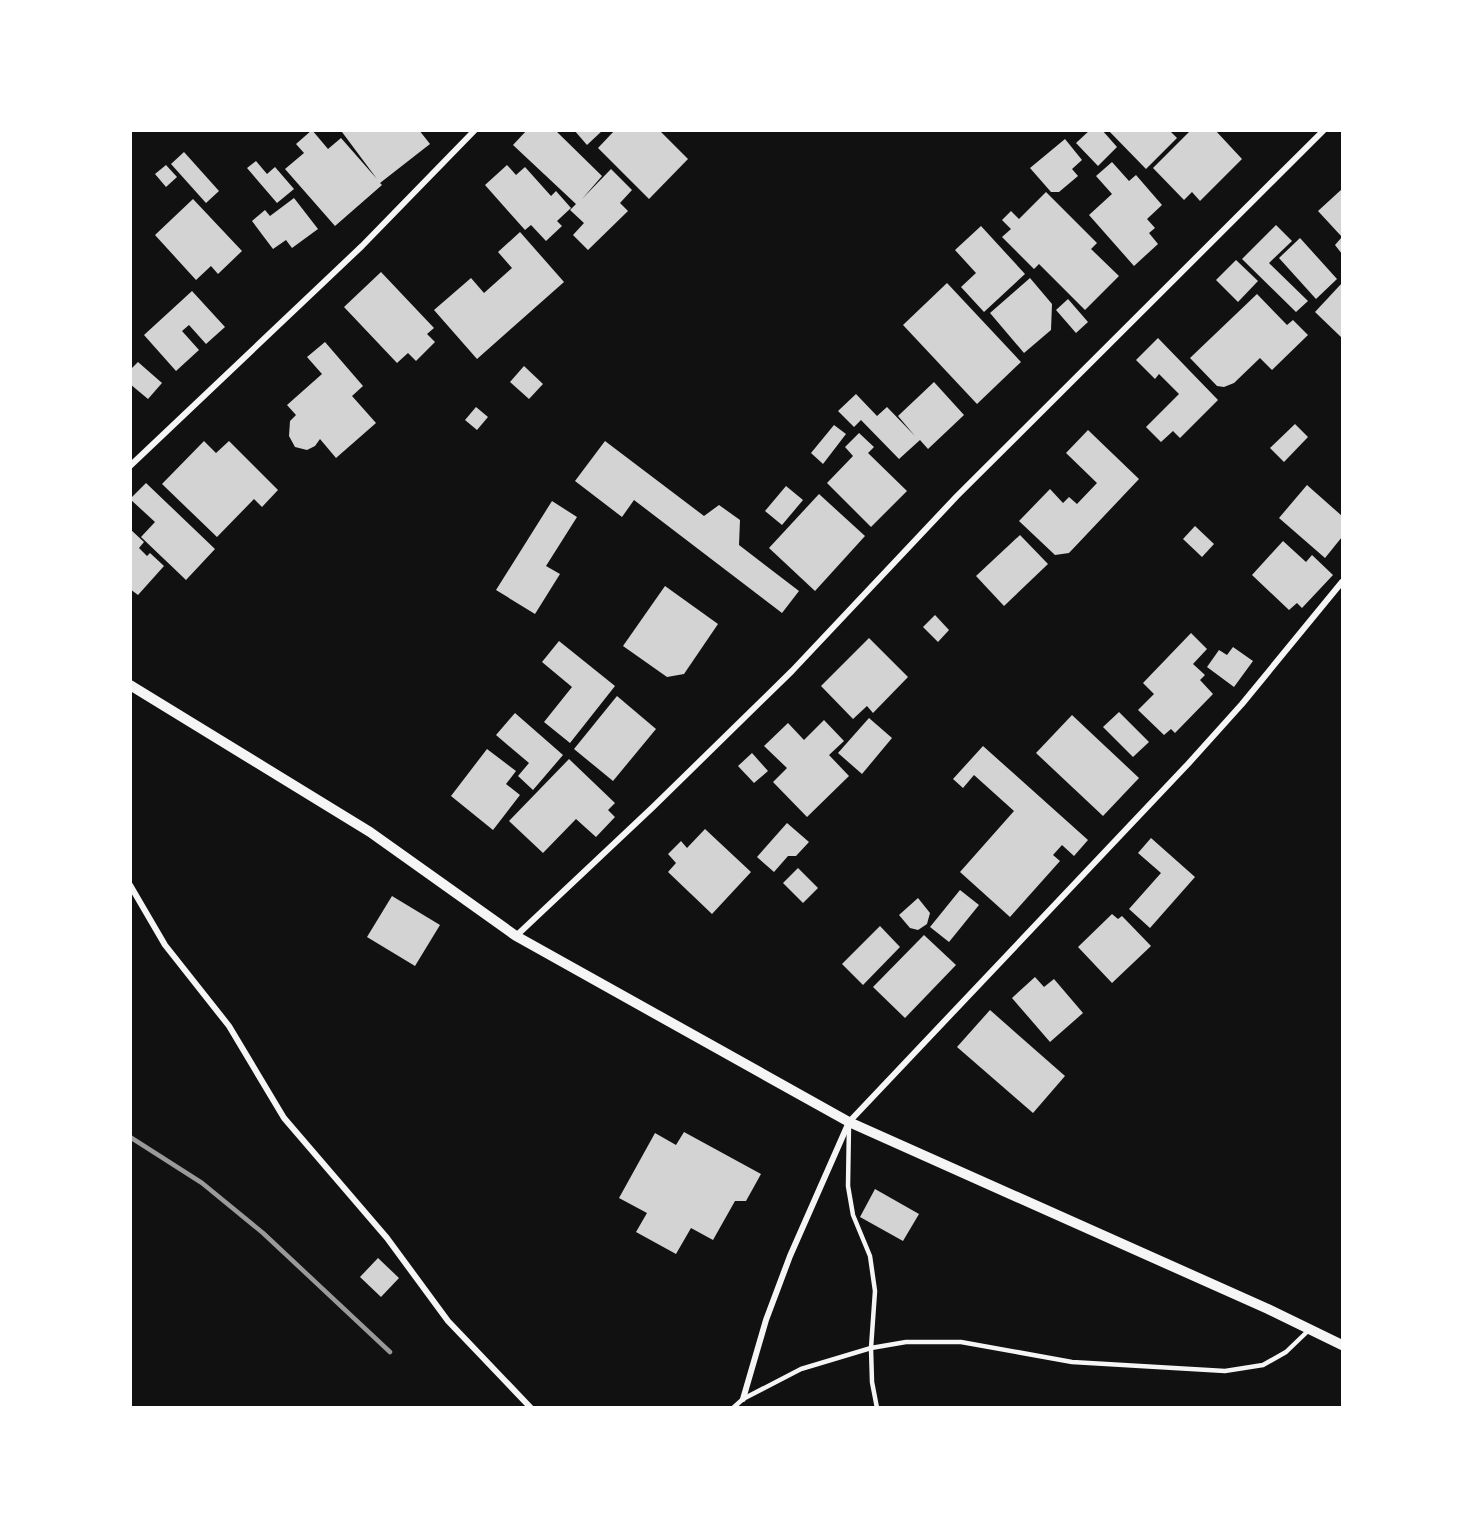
<svg xmlns="http://www.w3.org/2000/svg" width="1473" height="1538" viewBox="0 0 1473 1538" font-family="'Noto Sans',sans-serif">
<rect width="100%" height="100%" fill="#111"/>
<!-- building -->
<g fill="#d3d3d3">
<path d="M312,130l16,19 13,-11 36,41 -35,-47 1,-2h76l11,14 -50,39 2,2 -47,41 -50,-57 19,-16 -8,-9z"/>
<path d="M527,130h28l47,46 -20,23 29,-30 21,21 -12,13 8,8 -40,39 -15,-15 11,-12 -14,-13 6,-6 -63,-59z"/>
<path d="M574,130h29l-16,15z"/>
<path d="M615,130h44l29,29 -39,40 -51,-51z"/>
<path d="M1090,130h12l15,17 -19,19 -22,-23z"/>
<path d="M1108,130h61l8,8 -31,31z"/>
<path d="M1191,130h24l27,29 -42,42 -8,-9 -8,8 -31,-32z"/>
<path d="M1065,139l17,21 -10,9 6,7 -19,16h-8l-21,-24z"/>
<path d="M184,152l35,39 -13,12 -35,-39z"/>
<path d="M256,161l11,13 8,-7 19,22 -17,14 -30,-35z"/>
<path d="M1112,162l17,19 7,-6 26,30 -15,14 8,9 -6,5 9,11 -24,22 -45,-51 23,-21 -16,-18z"/>
<path d="M166,165l11,12 -11,10 -11,-13z"/>
<path d="M507,165l9,10 9,-8 26,29 5,-5 15,17 -14,13 5,5 -16,15 -15,-16 -6,5 -40,-45z"/>
<path d="M1342,189v65l-7,-9 7,-8 -24,-26z"/>
<path d="M1046,192l51,51 -6,6 28,27 -34,34 -46,-46 -5,5 -32,-32 9,-8 -9,-9 9,-9 8,8z"/>
<path d="M294,198l24,31 -26,19 -6,-8 -13,9 -21,-28 13,-11 5,6z"/>
<path d="M193,199l49,52 -24,23 -7,-8 -15,14 -41,-45z"/>
<path d="M1276,225l16,16 -23,22 39,38 -12,11 -54,-53z"/>
<path d="M981,226l44,48 -41,38 -23,-25 15,-14 -21,-23z"/>
<path d="M520,232l44,50 -87,77 -43,-49 37,-32 13,15 28,-25 -14,-16z"/>
<path d="M1300,238l37,41 -21,20 -37,-41z"/>
<path d="M1236,260l22,21 -20,21 -22,-22z"/>
<path d="M381,272l53,56 -7,6 8,8 -19,19 -8,-8 -11,10 -53,-56z"/>
<path d="M1030,278l22,26 -1,26 -27,23 -34,-40z"/>
<path d="M947,283l74,79 -44,42 -74,-79z"/>
<path d="M1342,283v55l-27,-26z"/>
<path d="M192,291l33,36 -19,17 -17,-19 -7,6 17,19 -23,21 -32,-36z"/>
<path d="M1257,294l30,31 6,-5 15,15 -36,35 -12,-12 -26,25 -10,4 -7,-1 -27,-28z"/>
<path d="M1068,299l20,23 -12,11 -20,-23z"/>
<path d="M1158,338l60,62 -38,38 -7,-7 -12,11 -15,-15 33,-33 -20,-20 -4,5 -19,-19z"/>
<path d="M325,342l38,44 -11,10 24,27 -40,35 -16,-19 -5,7 -8,4 -12,-3 -6,-11 1,-15 6,-6 -9,-10 35,-31 -15,-17z"/>
<path d="M138,362l24,21 -14,16 -18,-15v-14z"/>
<path d="M524,366l19,18 -14,15 -19,-17z"/>
<path d="M934,382l30,33 -36,34 -8,-9 -21,19 -38,-39 -7,7 -16,-16 18,-17 21,22 10,-9 28,29 -17,-20z"/>
<path d="M476,407l12,10 -11,13 -12,-10z"/>
<path d="M1295,424l13,13 -24,25 -14,-14z"/>
<path d="M834,425l12,9 -23,30 -12,-11z"/>
<path d="M1088,430l51,49 -70,74 -14,2 -36,-34 31,-32 13,14 6,-6 8,7 20,-21 -31,-30z"/>
<path d="M859,433l15,14 -6,6 39,38 -36,36 -44,-44 26,-27 -8,-9z"/>
<path d="M204,441l12,12 13,-12 49,49 -16,17 -8,-8 -37,38 -55,-53z"/>
<path d="M605,441l99,75 15,-11 21,15 -1,25 60,46 -17,22 -148,-113 -12,17 -47,-36z"/>
<path d="M146,483l69,66 -29,31 -45,-43 14,-15 -25,-23z"/>
<path d="M1307,485l35,31v21l-17,21 -46,-40z"/>
<path d="M786,486l17,14 -21,25 -17,-14z"/>
<path d="M819,494l46,42 -50,55 -46,-43z"/>
<path d="M552,501l25,16 -31,49 14,8 -25,40 -39,-24z"/>
<path d="M1195,526l19,18 -12,13 -19,-18z"/>
<path d="M130,529l14,13 -5,6 8,8 3,-3 14,13 -26,29 -8,-6z"/>
<path d="M1020,535l28,29 -44,42 -28,-30z"/>
<path d="M1283,541l23,21 6,-7 21,20 -31,33 -5,-5 -8,7 -37,-35z"/>
<path d="M665,586l53,38 -34,50 -17,3 -44,-31z"/>
<path d="M935,615l14,15 -11,12 -15,-15z"/>
<path d="M1191,633l16,16 -14,15 12,11 -5,5 13,14 -38,39 -4,-4 -7,6 -26,-25 16,-16 -11,-11z"/>
<path d="M869,638l39,39 -35,36 -6,-7 -14,13 -32,-33z"/>
<path d="M559,641l56,45 -45,57 -26,-21 28,-35 -30,-25z"/>
<path d="M1233,647l20,14 -19,26 -27,-20 12,-17 8,5z"/>
<path d="M617,696l39,33 -43,52 -39,-32z"/>
<path d="M1119,712l30,30 -16,15 -30,-30z"/>
<path d="M515,713l48,42 -30,35 -15,-14 11,-13 -33,-28z"/>
<path d="M1072,715l67,63 -36,38 -67,-63z"/>
<path d="M869,718l23,20 -30,36 -24,-21z"/>
<path d="M824,720l20,21 -15,14 20,21 -42,41 -34,-35 14,-14 -23,-22 24,-23 16,17z"/>
<path d="M983,746l105,94 -14,16 -12,-11 -9,10 7,6 -50,56 -50,-45 54,-61 -40,-36 -11,13 -10,-9z"/>
<path d="M487,749l29,22 -10,13 14,11 -27,35 -42,-34z"/>
<path d="M752,753l16,18 -14,12 -16,-17z"/>
<path d="M569,759l46,44 -7,7 7,7 -19,20 -20,-18 -33,34 -34,-32z"/>
<path d="M787,823l22,19 -13,14h-8l-14,16 -17,-15z"/>
<path d="M705,829l46,43 -39,42 -44,-42 8,-9 -8,-9 13,-13 6,7z"/>
<path d="M1151,838l44,39 -45,51 -21,-19 32,-36 -23,-20z"/>
<path d="M798,868l20,20 -15,15 -20,-20z"/>
<path d="M960,890l19,15 -30,37 -19,-15z"/>
<path d="M392,896l48,29 -25,41 -48,-29z"/>
<path d="M918,898l12,15 -3,11 -9,6 -8,-2 -11,-13z"/>
<path d="M1112,914l6,5 4,-3 29,30 -39,37 -34,-36z"/>
<path d="M880,926l20,21 -37,38 -21,-21z"/>
<path d="M924,935l32,30 -51,53 -32,-31z"/>
<path d="M1035,977l9,10 10,-8 29,34 -33,29 -38,-44z"/>
<path d="M990,1010l75,66 -32,37 -76,-66z"/>
<path d="M684,1132l77,42 -15,27h-11l-22,39 -22,-12 -15,26 -40,-22 11,-19 -28,-15 36,-65 21,12z"/>
<path d="M875,1189l44,25 -16,27 -43,-24z"/>
<path d="M378,1258l21,20 -18,19 -21,-20z"/>
</g>
<g fill="none" stroke-linecap="round" stroke-linejoin="round">
<!-- service -->
<g stroke="#f5f5f5" stroke-width="4.5">
<path d="M849,1124l-1,62 5,29 17,41 5,35 -4,57 1,34 5,26"/>
<path d="M733,1408l10,-9 58,-30 70,-21 35,-6h55l111,20 153,9 38,-6 23,-13 24,-23"/>
</g>
<!-- minor -->
<g stroke="#f5f5f5" stroke-width="6">
<path d="M130,466l232,-220 113,-116"/>
<path d="M130,885l35,60 64,81 55,92 103,120 61,83 83,87"/>
<path d="M516,936l137,-129 139,-136 165,-175 367,-366"/>
<path d="M743,1399l23,-79 24,-64 59,-134 339,-358 54,-60 100,-122"/>
</g>
<!-- tertiary -->
<path stroke="#f5f5f5" stroke-width="10" d="M130,685l240,147 146,104 333,186 419,187 74,36"/>
<!-- rail -->
<path stroke="#9a9a9a" stroke-width="4.5" d="M130,1137l72,46 61,50 127,119"/>
</g>
<!-- border -->
<rect width="1473" height="1538" fill="none" stroke="#ffffff" stroke-width="264"/>
</svg>
